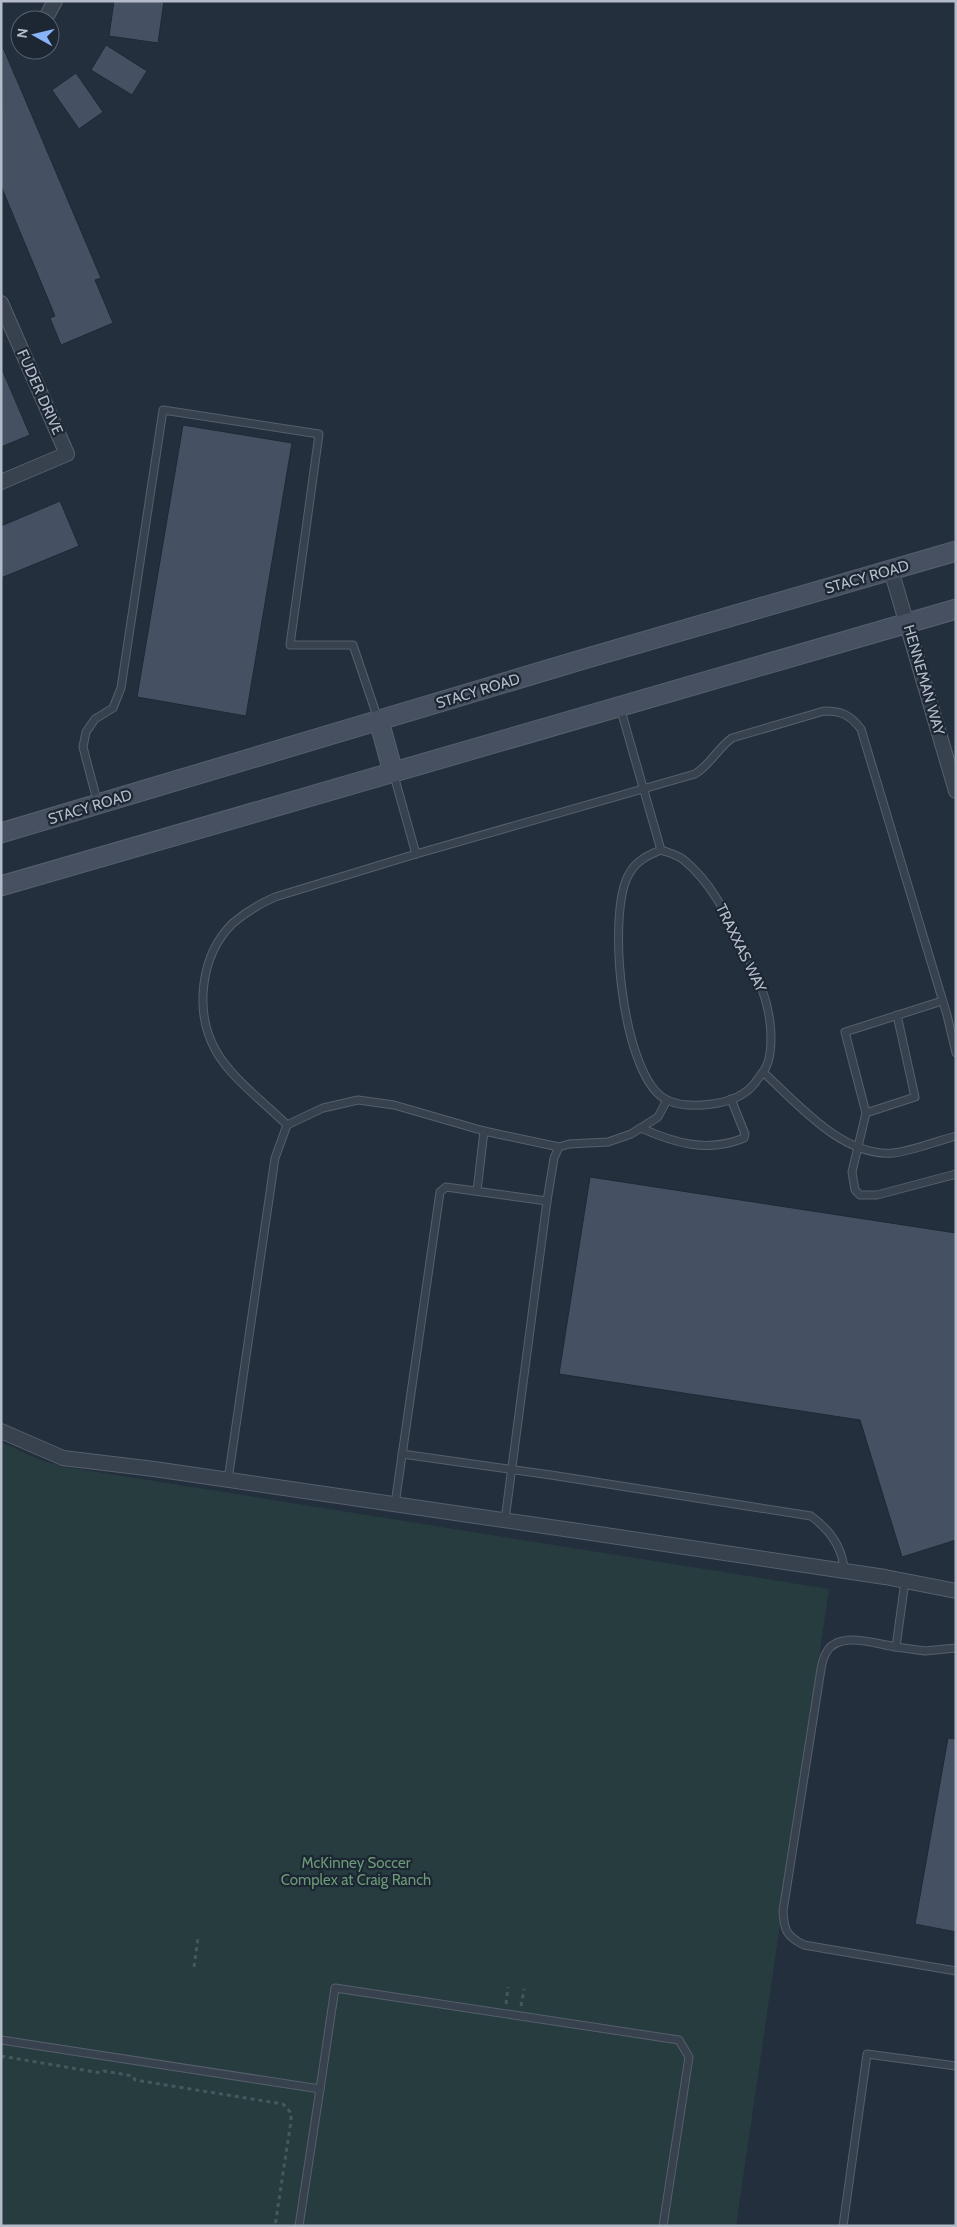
<svg xmlns="http://www.w3.org/2000/svg" width="957" height="2227" viewBox="0 0 957 2227" font-family="Cabin,sans-serif">
<rect width="100%" height="100%" fill="#242f3e"/>
<!-- green -->
<path fill="#263c3f" d="M1,1442l37,17 22,7 769,123 -93,637h-735z"/>
<!-- building -->
<g fill="#455162" stroke="#1f2835">
<path d="M114,1h50l-6,42 -49,-7z"/>
<path d="M2,45l99,233 -6,2 18,43 -52,22 -11,-27 5,-2 -54,-130z"/>
<path d="M106,45l41,26 -15,24 -41,-25z"/>
<path d="M76,73l27,39 -24,17 -27,-39z"/>
<path d="M1,367l29,68 -29,12z"/>
<path d="M183,425l109,18 -46,273 -109,-19z"/>
<path d="M60,501l19,45 -78,32v-52z"/>
<path d="M590,1177l366,56v307l-54,17 -42,-137 -301,-46z"/>
<path d="M948,1738l8,1v193l-41,-8z"/>
</g>
<g fill="none" stroke-linecap="round" stroke-linejoin="round">
<!-- service casing -->
<g stroke="#565f6c" stroke-width="9">
<g id="service">
<path d="M620,707l41,143c8,3 18,5 24,11 25,21 39,49 53,77 17,33 33,62 33,100 0,9 -1,21 -5,29 -3,6 -8,11 -11,16 -10,13 -28,19 -43,21 -14,2 -32,2 -45,-4 -45,-21 -61,-187 -38,-226 7,-13 19,-19 32,-24"/>
<path d="M393,772l23,82 279,-80c15,-9 22,-25 37,-36l92,-27c18,0 26,4 37,18l86,286 9,38"/>
<path d="M98,804l-15,-57 3,-15 9,-13 18,-11 8,-20 42,-278 156,24 -29,211h63l25,74"/>
<path d="M942,1001l-97,31 21,81 -14,59 3,18 5,5h17l79,-21"/>
<path d="M763,1072c34,31 79,85 130,81 20,-2 43,-12 63,-17"/>
<path d="M866,1113l49,-16 -18,-82"/>
<path d="M287,1125l36,-17 35,-8 36,5 90,26 75,16"/>
<path d="M641,1128c33,15 67,25 103,10l1,-4 -14,-35"/>
<path d="M477,1191l7,-60"/>
<path d="M547,1201l7,-43 5,-11 10,-3 39,-2 23,-8 27,-17 9,-17"/>
<path d="M402,1454l149,21 260,41c19,14 32,32 33,55"/>
<path d="M228,1480l47,-322 12,-33c-22,-22 -56,-47 -71,-74 -22,-39 -16,-96 17,-128 13,-11 26,-19 42,-26l141,-43"/>
<path d="M395,1504l45,-312 6,-5 101,14 -42,319"/>
<path d="M905,1581l-9,66 29,4 31,-3"/>
<path d="M896,1647c-20,-3 -58,-17 -70,6 -3,5 -4,11 -5,16l-38,242c1,19 3,25 21,34l152,26"/>
<path d="M1,2040l319,49 -21,137"/>
<path d="M320,2089l15,-101 344,52 10,17 -26,169"/>
<path d="M843,2226l24,-172 89,12"/>
</g>
</g>
<!-- minor casing -->
<g stroke="#565f6c" stroke-width="16">
<g id="minor">
<path d="M48,14l7,-13"/>
<path d="M1,303l66,151 -66,28"/>
<path d="M891,570l65,221"/>
<path d="M1,1431l62,27 91,11 431,63 300,45 71,14"/>
</g>
</g>
<!-- secondary casing -->
<g stroke="#565f6c" stroke-width="21">
<g id="secondary">
<path d="M379,721l14,51"/>
<path d="M1,833l583,-174 372,-108"/>
<path d="M1,886l955,-277"/>
</g>
</g>
<!-- path -->
<g stroke="#44595c" stroke-width="3" stroke-dasharray="4 4" stroke-linecap="butt">
<path d="M194,1967l4,-29"/>
<path d="M506,2004l2,-17"/>
<path d="M521,2006l3,-17"/>
<path d="M1,2056l100,17 3,-2 29,5 2,4 148,24 8,9v8l-16,105"/>
</g>
<!-- service -->
<use href="#service" stroke="#38414e" stroke-width="7"/>
<!-- minor -->
<use href="#minor" stroke="#38414e" stroke-width="14"/>
<!-- secondary -->
<use href="#secondary" stroke="#465061" stroke-width="19"/>
</g>
<g text-anchor="middle" stroke-width="4.5" stroke-linejoin="round" paint-order="stroke">
<!-- street labels -->
<g font-size="15" fill="#b4bcc9" stroke="#1d2633">
<text transform="translate(40 392) rotate(66)" y="5">FUDER DRIVE</text>
<text transform="translate(867 577) rotate(-16)" y="5">STACY ROAD</text>
<text transform="translate(924 680) rotate(74)" y="5">HENNEMAN WAY</text>
<text transform="translate(478 691) rotate(-17)" y="5">STACY ROAD</text>
<text transform="translate(90 807) rotate(-17)" y="5">STACY ROAD</text>
<text transform="translate(741 948) rotate(64)" y="5">TRAXXAS WAY</text>
</g>
<!-- park labels -->
<g font-size="15" fill="#6b9a76" stroke="#1d2633">
<text x="356" y="1868">McKinney Soccer<tspan x="356" dy="17">Complex at Craig Ranch</tspan></text>
</g>
</g>
<!-- border -->
<rect width="957" height="2227" fill="none" stroke="#b4bcc9" stroke-width="5"/>
<!-- north arrow -->
<g transform="translate(35 35) rotate(278)"><circle r="24" fill="#1d2633" stroke="#59626f"/>
<path d="M0-4L9 19L0 12L-9 19Z" fill="#8ab4f8"/>
<text y="-8" font-size="14" font-weight="bold" text-anchor="middle" fill="#b4bcc9">N</text>
</g>
</svg>
